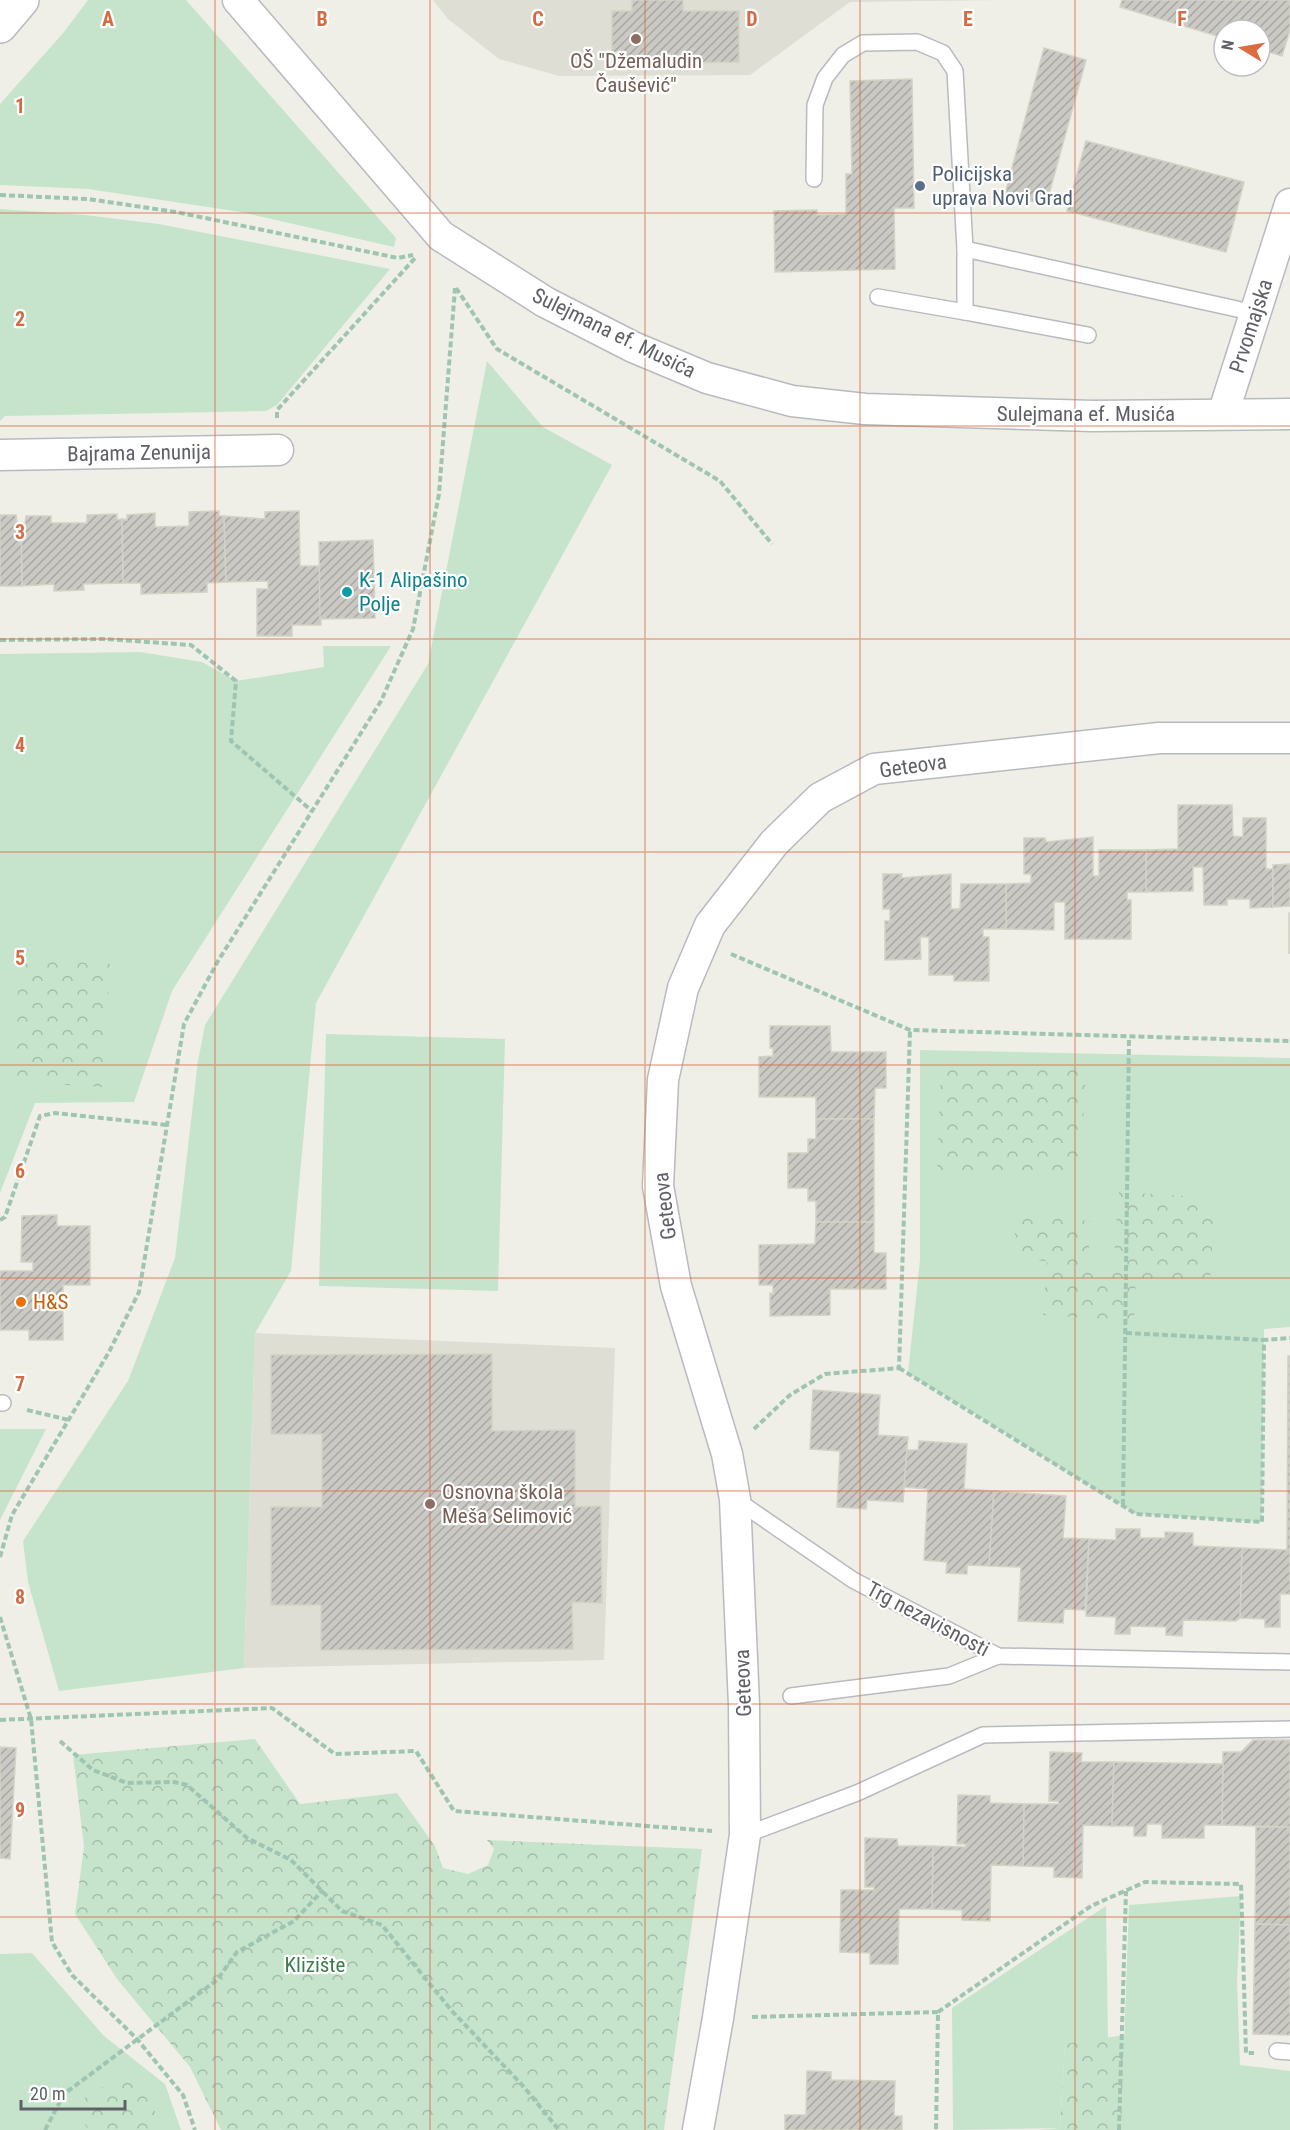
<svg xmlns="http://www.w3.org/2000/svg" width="1290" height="2130" viewBox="0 0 1290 2130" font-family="'Roboto Condensed',sans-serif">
<defs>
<pattern id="forest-crowns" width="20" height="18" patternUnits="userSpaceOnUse" patternTransform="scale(1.5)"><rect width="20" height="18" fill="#c6e4cc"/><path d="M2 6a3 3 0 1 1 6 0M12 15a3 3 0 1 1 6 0" fill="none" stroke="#a4bca9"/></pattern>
<pattern id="building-hatch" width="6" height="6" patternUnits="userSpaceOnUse" patternTransform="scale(1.5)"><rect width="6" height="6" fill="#cbc9c4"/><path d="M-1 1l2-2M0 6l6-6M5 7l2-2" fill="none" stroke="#a8a7a3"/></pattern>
</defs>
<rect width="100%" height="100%" fill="#efefe7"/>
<!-- education -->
<g fill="#dfded5">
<path d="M433,0h572l-155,2 -100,73 -191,1 -60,-17 -51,-40z"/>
<path d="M255,1333l360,15 -11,312 -360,8z"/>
</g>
<!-- grass -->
<g fill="#c6e4cc">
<path d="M88,0h98l210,238 -2,9 -153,-35 -153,-23 -88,-4v-81l64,-72z"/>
<path d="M0,209l85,6 74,9 231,45 -113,136 -11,6 -261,5 -5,5z"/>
<path d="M487,361l56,66 69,38 -296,538 -25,268 -36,62 -11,335 -185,23 -31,-109 -5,-41 105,-160 47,-123 23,-197 7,-36 223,-361z"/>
<path d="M323,646h68l-219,345 -38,111 -99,1 -35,90v-539l140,-2 62,10 34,19 88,-14z"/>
<path d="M326,1034l179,5 -7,252 -179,-5z"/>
<path d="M920,1050l370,8v269l-26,2 -2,193 -126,-8 -228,-141 12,-113z"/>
<path d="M0,1429h46l-46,91z"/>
<path d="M1241,1896l-4,85 3,84 50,6v59h-169l8,-225z"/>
<path d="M1106,1906l2,134 -43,5 -5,83 -107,2 -1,-122z"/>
<path d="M32,1953l72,83 61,48 16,46h-181v-176z"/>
</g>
<!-- forest -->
<g fill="url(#forest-crowns)">
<path d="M20,959l90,5 -8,123 -90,-5z"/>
<path d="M941,1066l145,3 -6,109 -143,-6z"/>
<path d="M1119,1192l97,6 -6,85 -74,-5 -2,43 -91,-6 4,-54 -34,-2 3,-43 75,5 -3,45 25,2z"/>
<path d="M255,1739l45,65 97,-11 38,53 8,22 25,6 20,-9 6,-16 -7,-9 215,9 -38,281h-443l-31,-63 -73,-88 -42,-65 9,-67 -11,-92z"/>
<path d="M1125,2035l-4,95h-83l22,-2 5,-84z"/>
<path d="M132,2069l33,61h-77l-13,-26z"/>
</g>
<!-- building -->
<g fill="url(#building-hatch)" stroke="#d3d2c5" stroke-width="1.5">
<path d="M632,0h51v11h56v51l-127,2v-53h20z"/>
<path d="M1122,0h168v30l-8,26 -22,-7v-19h-36v8l-104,-31z"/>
<path d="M1044,48l42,12 -40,145 -41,-11z"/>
<path d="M912,79l2,129h-20l1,61 -120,3 -1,-61 43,-1v5l29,-1v-40h6l-2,-93z"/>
<path d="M1086,141l158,41 -18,70 -159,-41z"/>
<path d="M219,511v5h5l2,66 -19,1v9l-66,2v-11h-18l-1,-64 5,1v-5l28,-2v14l34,-1v-14z"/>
<path d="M299,511l1,55h20l1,59h-29v11h-35v-47h11v-8l-42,1 -2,-66 41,3v-7z"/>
<path d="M117,514v6l5,-1 1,64 -40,1 1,6 -30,1v-7l-32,2 -1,-63 4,1 1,-8h25v7h36v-8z"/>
<path d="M0,515h16l1,8h4l1,63h-22z"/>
<path d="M373,540l2,78 -55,1 -1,-77z"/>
<path d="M1178,805h54l1,31 10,1v-19h23v51h7v38l-23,1v-9h-23v6h-23l-1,-38h-10v24l-47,1v-42l32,-1z"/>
<path d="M1093,837v39h6v-26h47v42h-19v8h4v39h-66v-37h-11v28l-48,-1v-45l25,-1v-9h-7v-36h21l1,4z"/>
<path d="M1290,864v42l-17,1v-42z"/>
<path d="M883,874h19l-1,4 50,-4v35h9l1,-25h45v45h-23v8h6v44h-35v-6h-25v-38h-9l1,22 -36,1v-39h5v-12h-7z"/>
<rect x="1289" y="913" width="1" height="40"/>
<path d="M770,1026h60l1,26h55v36h-11l-1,31h-58v-22h-57v-40l14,-1v-8h-3z"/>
<path d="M816,1119h58v103h-58v-21h-8v-13h-20v-35h20v-14h8z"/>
<path d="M57,1215v11h33v59h-27v55h-34v-10h-29v-59h33v-9h-12l1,-46z"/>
<path d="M816,1222h58v31h12v36h-56v26l-60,1v-23l3,1v-9h-14v-40l56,-1z"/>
<path d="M492,1354v77l83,-1v77l26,-1 1,97 -30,-1 1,47 -252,1v-45h-50v-98h51v-73h-51v-79z"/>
<path d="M1288,1356h2v238h-10v33h-15v-8l-25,-1 2,-70 45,2z"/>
<path d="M813,1390l67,5 -2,40 30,2 -5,65 -36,-2 -1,9 -29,-2 3,-56 -30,-2z"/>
<path d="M919,1441l48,3 -3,45 30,2 -5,75 -22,-1v9l-21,-1 1,-11 -23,-2 4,-71 -24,-2 3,-37h11z"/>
<path d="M994,1491l72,5 -3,42 26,1 -4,71 -21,-1 -1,14 -45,-2 3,-54 -32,-1z"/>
<path d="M1116,1529h24v9h25v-6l28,1v13l49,2 -2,70 -4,3 -53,-1 -1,16 -16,-1v-8l-36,-1v8h-15l1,-17 -30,-1 3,-77 27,1z"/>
<path d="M1253,1740h37v87l-68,-2 1,-73h18z"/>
<path d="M0,1747l16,1 -6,111 -10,-1z"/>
<path d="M1050,1752l32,1 -1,9h33l-2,64 -29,-1 -1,53 -28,-1v-10l-31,-1 1,-62h35l-1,-3h-9z"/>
<path d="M1114,1762l109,2 -1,61h-18v13h-42v-14h-15l-1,12h-12v-10h-22z"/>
<path d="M958,1795l32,1v7l34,1 -1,62 -32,-1 -1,56 -28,-1v-10l-30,-1 1,-63 33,1v-3h-9z"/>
<path d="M1256,1827h34v98l-35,-1z"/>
<path d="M865,1838l32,1 1,7h35l-1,63h-33l-1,55h-28v-11l-30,-1 1,-62h33v-3h-9z"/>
<path d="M1255,1924l35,1v110l-37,-1z"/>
<path d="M807,2071l24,1v8l64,1 -1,35h8v14h-117v-15h21z"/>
</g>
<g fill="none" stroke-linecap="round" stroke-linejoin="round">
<!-- service casing -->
<g stroke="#b9babf" stroke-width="18">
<g id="service">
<path d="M814,179l1,-74 10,-27 18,-23 20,-12 54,-1 26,11 12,18 10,178 290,64"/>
<path d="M965,249v63l123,23"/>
<path d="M878,297l87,15"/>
<path d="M0,1403h3"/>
<path d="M735,1499l118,81 145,76 292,6"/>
<path d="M791,1696l158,-20 49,-20"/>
<path d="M745,1835l112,-42 126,-58 307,-6"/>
<path d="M1277,2051l13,1"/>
</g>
</g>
<!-- minor casing -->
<g stroke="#b9babf" stroke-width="33">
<g id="minor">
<path d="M238,0l203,236 104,66 88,45 74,31 85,23 73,8 228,7 197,-2"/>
<path d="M1223,414l67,-210"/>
<path d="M0,455l278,-5"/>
<path d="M698,2130l20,-112 27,-183 -1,-130 -9,-206 -8,-45 -51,-168 -18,-100 5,-106 20,-92 27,-63 64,-82 46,-45 54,-29 285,-31h131"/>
</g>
</g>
<!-- tertiary casing -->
<g stroke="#b9babf" stroke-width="36">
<path id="tertiary" d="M0,26l22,-26"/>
</g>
<!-- path -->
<g stroke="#9fc5b2" stroke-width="4" stroke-dasharray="6 3" stroke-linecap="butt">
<path d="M0,195l88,4 88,13 222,46 15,-3"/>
<path d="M456,288l41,61 223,132 52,63"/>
<path d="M277,418v-8l139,-153"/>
<path d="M0,640l105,-1 86,6 45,36 -5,60 81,70"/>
<path d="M731,954l179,76 380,11"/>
<path d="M0,1220l5,-3 35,-101 15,-3 112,12"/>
<path d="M1126,1333l138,7"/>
<path d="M899,1368l237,146 126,8 2,-182 26,-2"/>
<path d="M27,1410l42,10"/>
<path d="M754,1429l36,-34 35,-21 74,-6 11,-338"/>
<path d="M1123,1505l6,-468"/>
<path d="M0,1557l12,-42 97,-163 30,-60 45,-268 34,-63 163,-260 32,-72 26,-135 16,-206"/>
<path d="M0,1617l31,102 21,223 20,33 65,64 46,56 12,35"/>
<path d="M0,1720l272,-12 63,46 81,-3 38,60 258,20"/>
<path d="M60,1741l33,29 34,13 47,-1 13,3 60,53 44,22 51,51 40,14 69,85 73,77 35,43"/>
<path d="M938,2012l153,-106 54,-24 96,2 5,169h8"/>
<path d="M752,2017l186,-5 -2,118"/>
<path d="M45,2130l19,-36 153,-114 20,-28 57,-31 29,-31"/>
<path d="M1119,2130l7,-239"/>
</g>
<!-- service -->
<use href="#service" stroke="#fff" stroke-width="15"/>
<!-- minor -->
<use href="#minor" stroke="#fff" stroke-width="30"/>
<!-- tertiary -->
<use href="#tertiary" stroke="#fff" stroke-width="33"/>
</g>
<!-- grid -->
<path fill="none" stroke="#d56b43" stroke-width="1.5" stroke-opacity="0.55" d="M215,0v2130M430,0v2130M645,0v2130M860,0v2130M1075,0v2130M0,213h1290M0,426h1290M0,639h1290M0,852h1290M0,1065h1290M0,1278h1290M0,1491h1290M0,1704h1290M0,1917h1290"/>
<!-- markers -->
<g fill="#8d6e63" stroke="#fff" stroke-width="2">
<circle cx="636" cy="39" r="6"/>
<circle cx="430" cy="1504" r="6"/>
</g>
<circle fill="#5c6f8a" stroke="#fff" stroke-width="2" cx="920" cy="186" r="6"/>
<circle fill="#0f9aa8" stroke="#fff" stroke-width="2" cx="347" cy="592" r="6"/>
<circle fill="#e8710a" stroke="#fff" stroke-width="2" cx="21" cy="1302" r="6"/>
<g text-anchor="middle" stroke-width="4.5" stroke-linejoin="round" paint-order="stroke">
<!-- education labels -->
<g font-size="21" fill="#785e54" stroke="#fff">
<text x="636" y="68">OŠ "Džemaludin<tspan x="636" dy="24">Čaušević"</tspan></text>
<text x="442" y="1499" text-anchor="start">Osnovna škola<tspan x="442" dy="24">Meša Selimović</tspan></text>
</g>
<!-- service labels -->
<g font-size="21" fill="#4e5e75" stroke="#fff" text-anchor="start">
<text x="932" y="181">Policijska<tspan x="932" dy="24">uprava Novi Grad</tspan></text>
</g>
<!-- street labels -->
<g font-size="21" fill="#5e6066" stroke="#fff">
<text transform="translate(1251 326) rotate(-72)" y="7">Prvomajska</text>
<text transform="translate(614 333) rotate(26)" y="7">Sulejmana ef. Musića</text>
<text x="1086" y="421">Sulejmana ef. Musića</text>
<text transform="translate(139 453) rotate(-1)" y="7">Bajrama Zenunija</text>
<text transform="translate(913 766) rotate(-8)" y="7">Geteova</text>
<text transform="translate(665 1206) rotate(-97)" y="7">Geteova</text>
<text transform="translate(928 1619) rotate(28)" y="7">Trg nezavisnosti</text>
<text transform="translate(743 1683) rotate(-92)" y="7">Geteova</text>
</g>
<!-- culture labels -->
<g font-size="21" fill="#0d838f" stroke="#fff" text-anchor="start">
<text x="359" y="587">K-1 Alipašino<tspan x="359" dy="24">Polje</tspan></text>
</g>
<!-- food labels -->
<g font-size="21" fill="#c56008" stroke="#fff" text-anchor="start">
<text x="33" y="1309">H&amp;S</text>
</g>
<!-- park labels -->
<g font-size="21" fill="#3c7f4c" stroke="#fff">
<text x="315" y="1972">Klizište</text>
</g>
</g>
<g font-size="20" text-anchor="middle" font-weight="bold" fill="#d56b43" stroke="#fff" stroke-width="4.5" stroke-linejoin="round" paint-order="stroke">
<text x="108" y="26">A</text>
<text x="322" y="26">B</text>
<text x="538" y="26">C</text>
<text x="752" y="26">D</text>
<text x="968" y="26">E</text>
<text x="1182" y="26">F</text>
<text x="20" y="113">1</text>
<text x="20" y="326">2</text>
<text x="20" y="539">3</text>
<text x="20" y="752">4</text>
<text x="20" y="965">5</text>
<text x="20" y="1178">6</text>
<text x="20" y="1391">7</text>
<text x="20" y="1604">8</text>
<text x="20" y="1817">9</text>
</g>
<!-- north arrow -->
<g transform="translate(1242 48) rotate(281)"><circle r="28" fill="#ffffff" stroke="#bfbfc2" stroke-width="1.5"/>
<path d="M0-4.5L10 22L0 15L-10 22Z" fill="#db6c41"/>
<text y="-9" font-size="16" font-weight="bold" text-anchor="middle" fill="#5e6066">N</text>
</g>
<!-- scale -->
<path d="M21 2100v9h104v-9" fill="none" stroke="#5e6066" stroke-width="3"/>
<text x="30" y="2100" font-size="18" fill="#5e6066" stroke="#ffffff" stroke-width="4.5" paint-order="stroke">20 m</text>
</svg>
